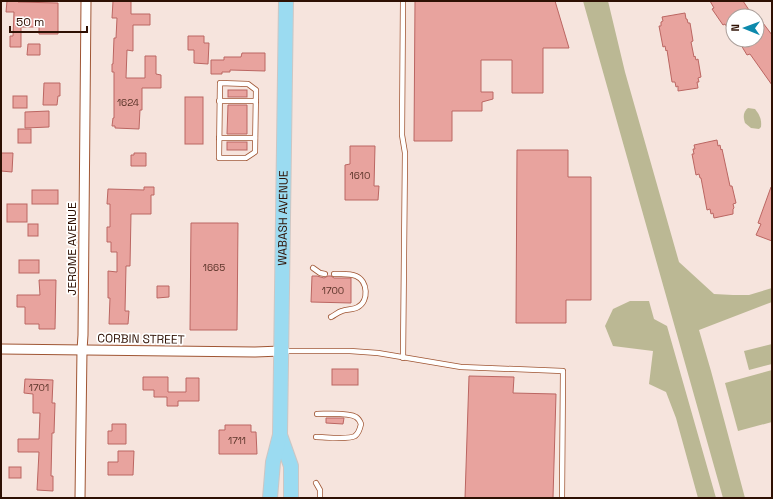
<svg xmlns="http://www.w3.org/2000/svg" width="773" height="499" viewBox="0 0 773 499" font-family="'Space Grotesk',sans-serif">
<rect width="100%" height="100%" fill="#f6e4dd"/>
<!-- green -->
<g fill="#bbb894">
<path d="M583,1h25l17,71 54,190 35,32 19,1h16l23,-7v14l-73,28 12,41 34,127h-22z"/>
<path d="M748,108l7,1c4,5 7,10 6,18l-2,2 -8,-1 -6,-5c-2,-6 -2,-11 3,-15z"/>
<path d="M630,301h19l5,18 13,7 49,172h-18l-22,-80 -10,-26 -17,-8 4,-33 -40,-5 -8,-20 8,-17z"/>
<path d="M772,344v20l-23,6 -5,-19z"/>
<path d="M772,370v52l-34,9 -13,-48z"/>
</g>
<!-- building -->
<g fill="#e8a39e" stroke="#bb6662">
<path d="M7,1h11v1l40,1v31h-19v-7h-18v20h-11v-11h3l1,-24h-8z"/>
<path d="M113,1h18v13h19v11h-17v26l-6,-1 -1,28h19v-22h11v18l5,1v13h-19v22h-2l-1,19 -24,-1v-2h-3l1,-8h1v-46h-2v-8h1l1,-26h2l1,-20h-5z"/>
<path d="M415,1h140l14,47h-26v45h-31v-33h-31v32h12v7l-11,3v9h-30v30h-38z"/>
<path d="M710,1h33l10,15h-20v21l-8,-13 -2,1 -11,-16 2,-1z"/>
<path d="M685,13l1,6h1l1,4h2l3,18 -2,1 3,15 1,-1 1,4 2,-1 3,18 -3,1 1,4h-2l1,6 -20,3v-5l-2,1 -1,-5h-3l-5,-32 -1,1 -1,-5 -2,1 -4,-21h2v-4l2,-1 -1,-4z"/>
<path d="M757,15l15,20v50l-22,-31 -3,1 -9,-15h19z"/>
<path d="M188,36h16v7h5l-1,21 -14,-1v-13h-6z"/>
<path d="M28,44h12v11h-13z"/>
<path d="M242,53h23v18l-35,-1v2h-8v2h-11v-14h13v-3h17z"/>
<path d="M44,83h16v13h-2l-1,9h-14z"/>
<rect x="228" y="90" width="19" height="7"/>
<rect x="13" y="96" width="14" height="12"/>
<rect x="185" y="97" width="18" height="47"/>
<path d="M228,105h19v29h-20z"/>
<path d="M49,111v16l-24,1v-16z"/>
<rect x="18" y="129" width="13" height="14"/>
<path d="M717,140l1,6 2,-1 1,5 1,-1 8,37h2l4,17 -3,1 1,4 -1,1v5l-19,4 -1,-5 -2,1 -1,-5 -3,1 -6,-32h-1l-1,-4 -3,1 -4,-21h2l-1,-5h2l-1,-4z"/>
<rect x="227" y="142" width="20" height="8"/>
<path d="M350,146h25l-1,40h5l-1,14h-33v-35l5,-1z"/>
<path d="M517,150h51v27h23v123h-25v23h-50z"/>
<path d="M1,153h12l-1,19 -11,-1z"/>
<path d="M134,153h12v13h-15v-11h3z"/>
<path d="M144,187h10v8h-3v19h-20l-1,52h-4l-1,45h4l-1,13h-19l1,-26h-2v-27l9,1v-20h-6v-10h-4v-15h3v-23h-3l1,-15 36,1z"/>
<path d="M771,187h1v54l-16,-6 5,-11 -3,-1z"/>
<rect x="32" y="190" width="26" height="14"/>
<rect x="7" y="204" width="20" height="18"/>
<path d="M191,223h47l-1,107h-47z"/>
<rect x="28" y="224" width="10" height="12"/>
<rect x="19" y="260" width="20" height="13"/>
<path d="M312,276h5l7,2 4,-2h3l3,2h17v25l-40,-1z"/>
<path d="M39,280h17l-1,49h-16v-5h-14v-17h-8v-12h23z"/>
<path d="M157,286h12v11l-12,1z"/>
<rect x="332" y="369" width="26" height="16"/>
<path d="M469,376l45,1 -1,16 43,1 -3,104h-88z"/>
<path d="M143,377h25v15h18v-14h13v23h-21v5h-11v-9h-13v-7h-11z"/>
<path d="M25,379l28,1 -1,23h3l-1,30h-2l-1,43h2v15l-16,-1 2,-38h-21v-13h21l1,-26h-7v-19l-9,-1z"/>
<path d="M326,418h18l-1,6 -17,-1z"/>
<path d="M112,424h14v20h-18v-13h4z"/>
<path d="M225,425h26v7h5l1,22h-38v-24h6z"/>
<path d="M118,451h16l-1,24h-25v-13h10z"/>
<rect x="9" y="467" width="12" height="11"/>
</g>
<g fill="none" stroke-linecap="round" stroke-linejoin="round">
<!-- service casing -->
<g stroke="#9f5533" stroke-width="6">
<g id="service">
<path d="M220,83l28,1 8,6 -1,62 -9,6h-27z"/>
<path d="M219,101h37"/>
<path d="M219,138h36"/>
<path d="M313,268l7,5 5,1"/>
<path d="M331,317c4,-2 7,-5 11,-6 5,-2 11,-1 16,-4 11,-6 10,-26 -2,-31 -7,-3 -15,-2 -22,-2"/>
<path d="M283,351h67l28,2 83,14 102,4 -1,127"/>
<path d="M403,358l2,-205 -3,-18 1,-134"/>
<path d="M316,437c9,0 32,3 39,-1 4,-3 5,-7 6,-12 -1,-3 -2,-5 -5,-7 -8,-5 -30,-3 -39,-3"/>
<path d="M316,483l4,7v8"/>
</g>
</g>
<!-- minor casing -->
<g stroke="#9f5533" stroke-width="11">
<g id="minor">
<path d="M1,349l254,3 26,-1"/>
<path d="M80,498l2,-148 1,-15 3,-334"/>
</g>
</g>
<!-- primary casing -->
<g stroke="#cdc6c3" stroke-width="16">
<g id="primary">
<path d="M280,435l11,31v32"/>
<path id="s1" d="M270,498l3,-36 7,-27 6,-434"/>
</g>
</g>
<!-- service -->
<use href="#service" stroke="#fff" stroke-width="4.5"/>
<!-- minor -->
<use href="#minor" stroke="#fff" stroke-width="9"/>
<!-- primary -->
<use href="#primary" stroke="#9bdbf1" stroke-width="14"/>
</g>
<g text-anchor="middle" stroke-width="3.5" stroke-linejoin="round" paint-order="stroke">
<!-- number labels -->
<g font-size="10" fill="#5c352a">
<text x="128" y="106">1624</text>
<text x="360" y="179">1610</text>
<text x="214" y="271">1665</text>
<text x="333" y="294">1700</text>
<text x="39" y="391">1701</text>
<text x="237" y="444">1711</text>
</g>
<!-- street labels -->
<g font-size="12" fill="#2e1003" stroke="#fff">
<text dy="4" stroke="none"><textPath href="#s1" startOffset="281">WABASH AVENUE</textPath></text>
<text transform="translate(72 249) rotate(-90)" y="4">JEROME AVENUE</text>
<text transform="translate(141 339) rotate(1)" y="4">CORBIN STREET</text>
</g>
</g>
<!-- border -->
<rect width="773" height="499" fill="none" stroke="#2e1003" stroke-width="4"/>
<!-- north arrow -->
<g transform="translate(745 28) rotate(271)"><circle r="19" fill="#ffffff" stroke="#ab9f9a"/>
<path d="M0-3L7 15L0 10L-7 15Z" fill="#0c89ac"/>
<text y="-6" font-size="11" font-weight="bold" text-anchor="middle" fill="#2e1003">N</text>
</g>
<!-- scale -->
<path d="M10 26v6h77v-6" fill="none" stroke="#2e1003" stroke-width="2"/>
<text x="16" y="26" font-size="12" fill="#2e1003" stroke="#ffffff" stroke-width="3" paint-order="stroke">50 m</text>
</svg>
